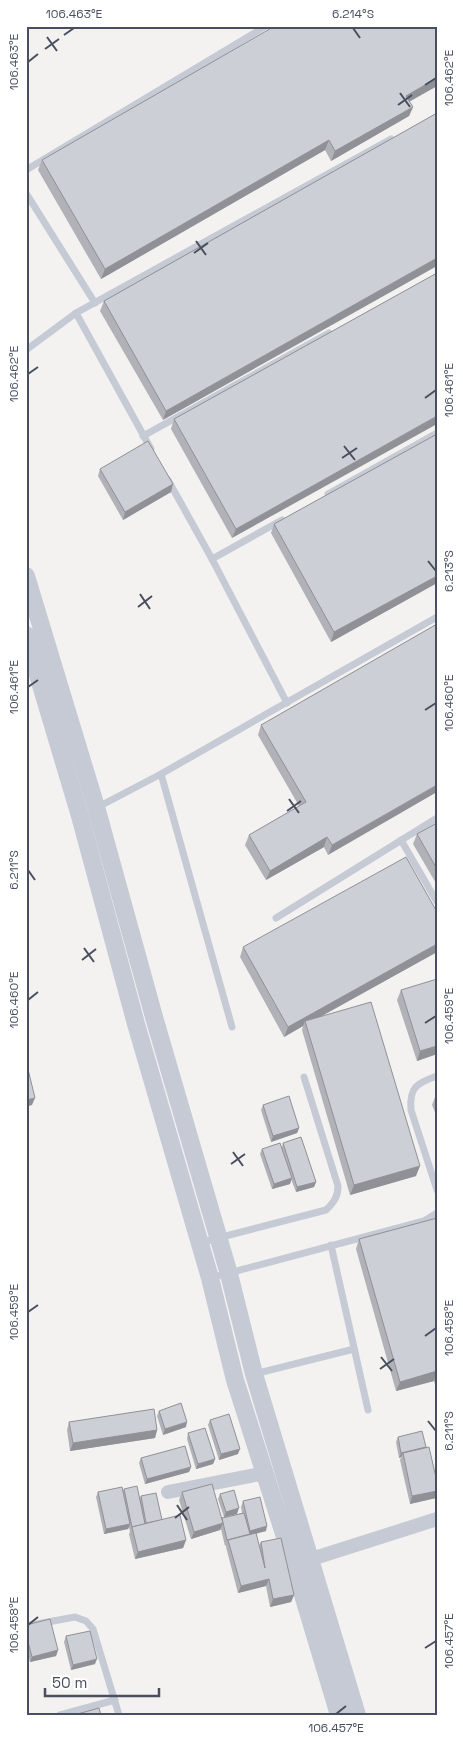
<svg xmlns="http://www.w3.org/2000/svg" width="463" height="1741" viewBox="0 0 463 1741" font-family="'Space Grotesk',sans-serif">
<rect width="100%" height="100%" fill="#f3f2f1"/>
<g fill="none" stroke-linecap="round" stroke-linejoin="round">
<!-- service -->
<g stroke="#c5cad5" stroke-width="7">
<path d="M26,170l240,-144"/>
<path d="M26,193l69,110"/>
<path d="M26,350l50,-37"/>
<path d="M143,436l186,-103"/>
<path d="M151,449l-75,-136 315,-174"/>
<path d="M168,480l44,79 75,144"/>
<path d="M328,494l109,-61"/>
<path d="M212,559l70,-39"/>
<path d="M161,774l71,253"/>
<path d="M96,808l65,-34 276,-157"/>
<path d="M401,840l36,62"/>
<path d="M276,918l161,-100"/>
<path d="M437,1076c-20,7 -28,11 -26,34l26,80"/>
<path d="M199,1243l127,-33c8,-8 12,-13 12,-24l-34,-109"/>
<path d="M331,1245l37,165"/>
<path d="M210,1278l214,-57 13,-8"/>
<path d="M254,1374l100,-25"/>
<path d="M26,1626l49,-9 11,4 7,8 26,86"/>
<path d="M60,1715l55,-15"/>
</g>
<!-- minor -->
<g stroke="#c5cad5" stroke-width="14">
<path d="M168,1492l97,-19"/>
<path d="M302,1562l135,-43"/>
</g>
<!-- tertiary -->
<g stroke="#c5cad5" stroke-width="18">
<path d="M26,576l70,231 58,210 75,257 25,100 103,341"/>
<path d="M26,635l54,181 56,208 74,254 25,102 59,185 45,150"/>
</g>
</g>
<!-- wall -->
<g fill="#b0b2b8">
<path d="M437,26v60l-28,16 4,5 -4,9 -78,45 -6,-11 -224,129 -63,-109 4,-10z"/>
<path d="M437,113l-274,307 -63,-109 4,-10z"/>
<path d="M437,273l-205,265 -61,-109 3,-10z"/>
<path d="M437,434v149l-106,59 -60,-109 3,-9z"/>
<path d="M100,469l73,15 -2,8 -48,28 -25,-44z"/>
<path d="M437,624l-109,231 -4,-8 -58,33 -21,-35 4,-10 50,-29 -41,-71 3,-10z"/>
<path d="M437,823v62l-24,-41 4,-10z"/>
<path d="M243,947l194,5 -115,64 94,160 -66,19 -48,-165 1,-4 -19,11 -44,-80z"/>
<path d="M401,990l36,64 -20,7 -20,-61z"/>
<path d="M435,1097h2v20l-5,-12z"/>
<path d="M263,1105l36,23 -2,5 -26,9 -10,-32z"/>
<path d="M283,1143l33,39 -2,5 -18,5 -5,-13 -1,5 -18,5 -12,-35 2,-5 20,-2z"/>
<path d="M437,1218v174l-3,-11 -38,10 -40,-142 3,-10z"/>
<path d="M159,1411l27,16 -23,8 -6,-19z"/>
<path d="M210,1420l28,34 -19,6 -11,-35z"/>
<path d="M69,1422l88,8 -2,8 -85,13 -3,-21z"/>
<path d="M188,1433l27,26 -2,5 -17,5 -9,-30z"/>
<path d="M398,1437l28,10 11,35v13l-1,3 -26,6 -10,-44 1,-3 -2,1 -3,-16z"/>
<path d="M141,1458l50,9 -2,5 -44,12 -6,-21z"/>
<path d="M124,1489l16,9 1,-2 21,24 24,20 -3,8 -48,11 -6,-25 1,-2 -1,-5 -1,2 -24,5 -8,-37 2,-5 25,-1z"/>
<path d="M182,1492l40,26 20,-5 -1,-6 2,-6 23,30 -10,3 3,12 2,-4 33,53 -3,7 -21,5 -4,-21 -28,7 -12,-46v-2l-1,1 -4,-17 -1,1 -29,9 -12,-39z"/>
<path d="M220,1494l17,20 -13,3 -6,-18z"/>
<path d="M26,1625l32,25 -2,6 -26,6 -4,-16z"/>
<path d="M66,1636l29,28 -24,6 -7,-28z"/>
</g>
<!-- shaded-wall -->
<g fill="#909196">
<path d="M437,78v8l-34,19 3,-9z"/>
<path d="M413,107l-4,9 -78,45 4,-10z"/>
<path d="M329,140l-4,10 -224,129 4,-10z"/>
<path d="M437,258v8l-274,154 3,-9z"/>
<path d="M437,416v8l-205,114 4,-9z"/>
<path d="M173,484l-2,8 -48,28 2,-8z"/>
<path d="M437,576v7l-106,59 3,-10z"/>
<path d="M437,785v7l-109,63 4,-10z"/>
<path d="M327,837l-3,10 -58,33 4,-9z"/>
<path d="M437,944v8l-130,72 -2,-3 -2,5 -19,11 4,-10z"/>
<path d="M437,1046v8l-20,7 3,-10z"/>
<path d="M35,1098l-3,7 -6,2v-7z"/>
<path d="M299,1128l-2,5 -26,9 2,-6z"/>
<path d="M420,1166l-4,10 -66,19 4,-10z"/>
<path d="M292,1178l-2,6 -18,5 2,-5z"/>
<path d="M316,1182l-2,5 -18,5 1,-5z"/>
<path d="M437,1371l-3,10 -38,10 4,-9z"/>
<path d="M187,1422l-1,5 -23,8 2,-6z"/>
<path d="M157,1430l-2,8 -85,13 3,-8z"/>
<path d="M426,1447l-23,6 -2,4 -2,1 2,-5z"/>
<path d="M240,1449l-2,5 -19,6 2,-6z"/>
<path d="M215,1459l-2,5 -17,5 2,-5z"/>
<path d="M191,1467l-2,5 -44,12 2,-5z"/>
<path d="M437,1491l-1,7 -26,6 2,-8z"/>
<path d="M239,1508l-2,6 -13,3 2,-5z"/>
<path d="M223,1523l-3,7 -29,9 3,-7z"/>
<path d="M130,1524l-2,5 -24,5 2,-5z"/>
<path d="M267,1526l-1,5 -18,4 2,-4z"/>
<path d="M186,1540l-3,8 -48,11 3,-7z"/>
<path d="M269,1579l-3,7 -28,7 3,-7z"/>
<path d="M294,1595l-3,7 -21,5 3,-8z"/>
<path d="M58,1650l-2,6 -26,6 2,-5z"/>
<path d="M97,1659l-2,5 -24,6 2,-5z"/>
</g>
<!-- building -->
<g fill="#cdcfd6" stroke="#909196">
<path d="M275,26h162v52l-31,18 7,11 -78,44 -6,-11 -224,129 -63,-109z"/>
<path d="M437,113v145l-271,153 -62,-110z"/>
<path d="M437,273v143l-201,113 -62,-110z"/>
<path d="M437,434v142l-103,56 -60,-108z"/>
<path d="M148,441l25,43 -48,28 -25,-43z"/>
<path d="M437,624v161l-105,60 -5,-8 -57,34 -21,-36 57,-33 -45,-77z"/>
<path d="M437,823v46l-20,-35z"/>
<path d="M406,857l31,55v32l-149,83 -45,-80z"/>
<path d="M437,979v67l-17,5 -19,-61z"/>
<path d="M371,1002l49,164 -66,19 -49,-164z"/>
<path d="M26,1061l9,37 -9,2z"/>
<path d="M289,1096l10,32 -26,8 -10,-31z"/>
<path d="M301,1137l15,45 -19,5 -14,-44z"/>
<path d="M280,1143l12,35 -18,6 -12,-35z"/>
<path d="M437,1218v153l-37,11 -41,-143z"/>
<path d="M181,1403l6,19 -22,7 -6,-18z"/>
<path d="M154,1409l3,21 -84,13 -4,-21z"/>
<path d="M229,1414l11,35 -19,5 -11,-34z"/>
<path d="M205,1428l10,31 -17,5 -10,-31z"/>
<path d="M422,1431l4,16 -25,6 -3,-16z"/>
<path d="M185,1446l6,21 -44,12 -6,-21z"/>
<path d="M429,1447l8,35v9l-25,5 -9,-43z"/>
<path d="M212,1484l11,39 -29,9 -12,-40z"/>
<path d="M137,1486l8,38 -13,3 -8,-38z"/>
<path d="M122,1487l8,37 -24,5 -8,-37z"/>
<path d="M234,1490l5,18 -13,4 -6,-18z"/>
<path d="M156,1493l6,27 -16,3 -5,-27z"/>
<path d="M260,1497l7,29 -17,5 -7,-30z"/>
<path d="M244,1513l6,21 -23,6 -5,-22z"/>
<path d="M180,1515l6,25 -48,12 -6,-25z"/>
<path d="M256,1533l9,35 -4,-26 20,-4 13,57 -21,4 -4,-20 -28,7 -13,-46z"/>
<path d="M50,1619l8,31 -26,7 -6,-23v-9z"/>
<path d="M90,1631l7,28 -24,6 -7,-29z"/>
<path d="M99,1708l2,7h-27z"/>
</g>
<!-- ticks -->
<path fill="none" stroke="#494f5e" stroke-width="2" d="M353,28l7,10M64,35l10,-7M47,37l10,14M45,49l14,-10M28,62l10,-8M425,85l11,-7M400,93l10,14M398,105l14,-10M196,241l10,14M194,253l14,-10M28,374l10,-7M425,398l11,-8M344,446l11,14M342,458l15,-10M428,561l8,10M140,594l10,15M138,607l14,-11M28,687l10,-7M425,710l11,-7M289,799l10,14M287,811l14,-10M28,870l7,10M84,948l10,14M82,960l14,-11M28,1000l10,-8M425,1023l11,-7M233,1152l10,14M231,1164l14,-10M28,1312l10,-7M425,1336l11,-8M381,1357l11,14M380,1369l14,-10M428,1421l8,10M177,1505l10,15M175,1518l14,-11M28,1625l10,-8M425,1648l11,-7M336,1714l10,-8"/>
<!-- border -->
<rect width="463" height="1741" fill="none" stroke="#ffffff" stroke-width="55"/>
<!-- scale -->
<path d="M45 1688v8h114v-8" fill="none" stroke="#494f5e" stroke-width="2.5"/>
<text x="52" y="1688" font-size="15" fill="#494f5e" stroke="#ffffff" stroke-width="4" paint-order="stroke">50 m</text>
<rect x="28" y="28" width="408" height="1686" fill="none" stroke="#494f5e" stroke-width="2"/>
<g font-size="12" text-anchor="middle" fill="#494f5e">
<text x="74" y="18">106.463°E</text>
<text x="353" y="18">6.214°S</text>
<text transform="translate(14 62) rotate(-90)" y="4">106.463°E</text>
<text transform="translate(449 78) rotate(-90)" y="4">106.462°E</text>
<text transform="translate(14 374) rotate(-90)" y="4">106.462°E</text>
<text transform="translate(449 390) rotate(-90)" y="4">106.461°E</text>
<text transform="translate(449 571) rotate(-90)" y="4">6.213°S</text>
<text transform="translate(14 687) rotate(-90)" y="4">106.461°E</text>
<text transform="translate(449 703) rotate(-90)" y="4">106.460°E</text>
<text transform="translate(14 870) rotate(-90)" y="4">6.211°S</text>
<text transform="translate(14 1000) rotate(-90)" y="4">106.460°E</text>
<text transform="translate(449 1016) rotate(-90)" y="4">106.459°E</text>
<text transform="translate(14 1312) rotate(-90)" y="4">106.459°E</text>
<text transform="translate(449 1328) rotate(-90)" y="4">106.458°E</text>
<text transform="translate(449 1431) rotate(-90)" y="4">6.211°S</text>
<text transform="translate(14 1625) rotate(-90)" y="4">106.458°E</text>
<text transform="translate(449 1641) rotate(-90)" y="4">106.457°E</text>
<text x="336" y="1732">106.457°E</text>
</g>
</svg>
